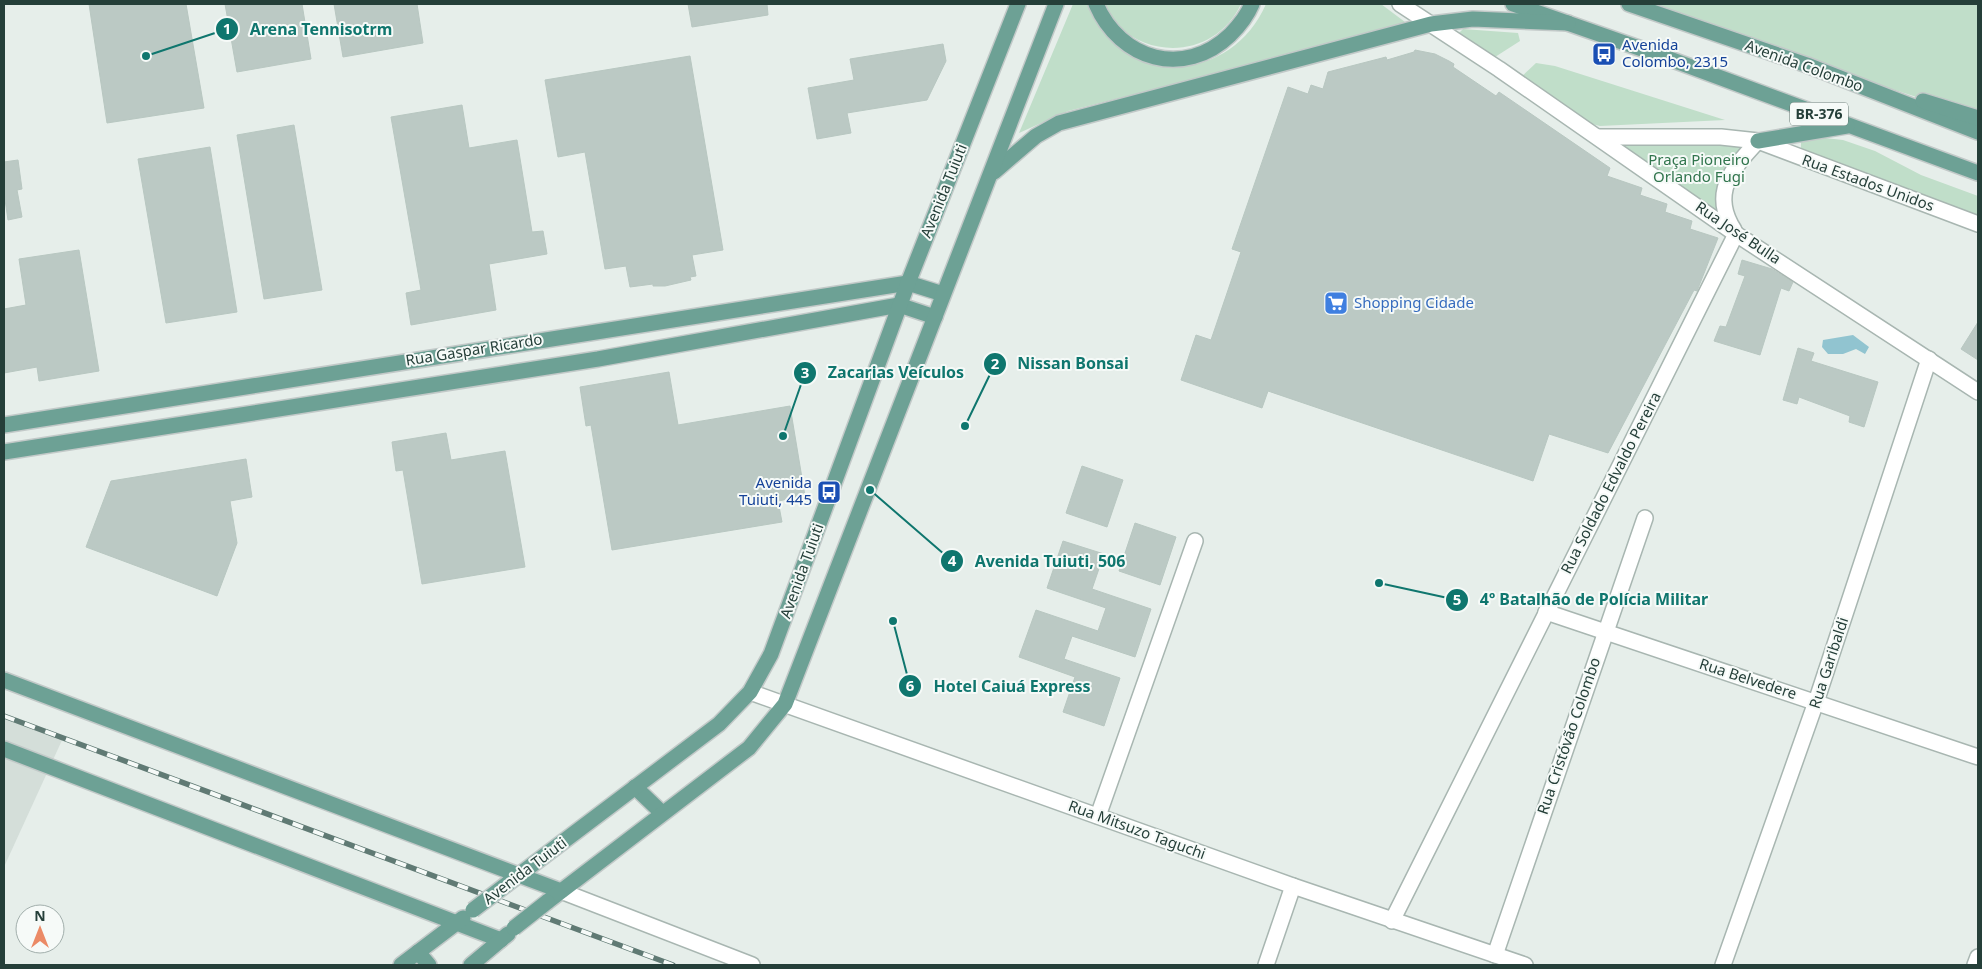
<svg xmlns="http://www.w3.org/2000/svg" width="1982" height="969" viewBox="0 0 1982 969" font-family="'Noto Sans',sans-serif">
<rect width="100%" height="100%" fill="#e6eeea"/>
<!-- built -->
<path fill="#d4ded9" d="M4,716l59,22 -59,129z"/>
<!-- green -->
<g fill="#c0dec9">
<path d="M1073,4h16c8,16 16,32 31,43 54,39 121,15 146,-43h115l28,21 -341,86 -49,22z"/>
<path d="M1103,4h138c-23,49 -84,58 -123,22 -7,-5 -11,-15 -15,-22z"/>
<path d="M1630,4h348v113z"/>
<path d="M1463,29l55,4 2,8 -25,16 -36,-20v-4z"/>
<path d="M1536,63l19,3 170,54 -125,6 -12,-3 -68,-45z"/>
<path d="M1807,136l36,4 32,11 46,24 57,21v20l-171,-63 -6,-5v-7z"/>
<path d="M1599,137l159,4 -28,35 -3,43z"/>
</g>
<!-- water -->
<path fill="#91c4d0" d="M1853,335l16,12 -4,7 -9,-5 -13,5h-15l-6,-7 1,-7z"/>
<!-- building -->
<g fill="#bbc9c4" stroke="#b8c7c1">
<path d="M89,4h97l18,104 -97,15z"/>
<path d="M225,4h77l9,55 -74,13z"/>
<path d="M334,4h83l6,39 -80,14z"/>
<path d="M688,4h79l1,11 -76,12z"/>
<path d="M943,44l3,17 -19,39 -80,13 4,20 -34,6 -9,-51 46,-8 -4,-21z"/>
<path d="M1415,50l20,4 14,7 5,3 -1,3 43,29 3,-4 111,76 -3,8 35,12 -2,7 27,9 -2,8 27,9 -2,8 28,9 -21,53 -3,-1 -86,163 -59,-19 -16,47 -265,-90 -6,17 -81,-28 15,-45 15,5 30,-88 -9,-3 56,-162 20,7 3,-9 12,4 5,-17 58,-15 1,3 27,-8z"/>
<path d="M690,56l33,194 -31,5 4,21 -6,1 1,3 -26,6h-12v-2l-23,3 -4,-21 -21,3 -20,-117 -27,5 -13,-77z"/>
<path d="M462,105l7,43 48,-8 15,92 11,-1 4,23 -58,10 7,46 -85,15 -5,-32 15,-3 -30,-173z"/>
<path d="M294,125l28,165 -58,9 -27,-164z"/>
<path d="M210,147l27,165 -71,11 -28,-164z"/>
<path d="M18,160l4,29 -5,1 5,27 -14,3 -4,-27v-31z"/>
<path d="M79,250l20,121 -60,10 -2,-14 -33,6v-64l22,-4 -7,-46z"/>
<path d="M1742,260l30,9 21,13 -4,9 -8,-3 -21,67 -46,-14 6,-15 6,1 19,-51 -7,-2z"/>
<path d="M1978,322v38l-17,-11z"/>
<path d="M1798,348l16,5 -3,8 67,21 -14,45 -15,-5 1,-6 -51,-19 -2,7 -14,-4z"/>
<path d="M669,372l9,53 112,-19 15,90 -27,5 4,21 -170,28 -21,-125 -5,1 -6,-39z"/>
<path d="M446,433l5,27 54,-9 20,116 -103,17 -19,-114 -7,1 -4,-29z"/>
<path d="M246,459l6,38 -22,4 7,42 -20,53 -131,-49 25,-66z"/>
<path d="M1082,466l41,14 -16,47 -41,-14z"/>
<path d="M1135,523l41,14 -16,48 -41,-14z"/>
<path d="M1063,541l41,13 -12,35 59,20 -16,48 -63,-21 -8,23 56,19 -16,48 -41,-14 12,-35 -56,-20 17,-47 62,21 8,-23 -59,-20z"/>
</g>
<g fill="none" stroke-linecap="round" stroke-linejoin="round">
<!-- minor casing -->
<g stroke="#a8b6b1" stroke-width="18">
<g id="minor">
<path d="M1400,4l99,65 237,165 242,158"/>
<path d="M1599,137h122l37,4 220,83"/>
<path d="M1734,230c-24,-37 -2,-61 24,-89"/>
<path d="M1546,612l432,145"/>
<path d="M750,692l543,194 232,79"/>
<path d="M1098,816l97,-275"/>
<path d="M561,891l191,74"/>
<path d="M1392,921l344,-687"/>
<path d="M1495,955l150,-437"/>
<path d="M1266,965l27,-79"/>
<path d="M1723,965l93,-263 113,-343"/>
<path d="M1975,965l3,-8"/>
</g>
</g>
<!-- major casing -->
<g stroke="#c2c9c8" stroke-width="18">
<g id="major">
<path d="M1096,4c24,56 88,75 134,31 9,-9 17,-19 22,-31"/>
<path d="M1513,4l146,51 319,118"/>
<path d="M1629,4l178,61 171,67"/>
<path d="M1923,101l55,17"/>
<path d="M1758,141l89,-15"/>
<path d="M994,172l42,-36 23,-13 372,-99 42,-5 95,4"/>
<path d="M4,425l904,-142 35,11"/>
<path d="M4,452l594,-93 301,-54 36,12"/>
<path d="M4,680l557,211"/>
<path d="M4,749l497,191"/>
<path d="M635,787l27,26"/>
<path d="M507,884l212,-160 31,-32 21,-38 137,-371 110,-279"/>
<path d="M547,902l202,-154 36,-44 271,-700"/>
<path d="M418,952l11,13"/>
<path d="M401,965l62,-47"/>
<path d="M471,965l37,-31"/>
</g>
</g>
<!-- minor -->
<use href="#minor" stroke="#fff" stroke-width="15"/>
<!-- major -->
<use href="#major" stroke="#6da195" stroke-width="15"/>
<!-- rail casing -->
<g stroke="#607a74" stroke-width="5.5">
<path id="rail" d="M4,716l669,249"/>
</g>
<!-- rail -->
<use href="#rail" stroke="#f6faf8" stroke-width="4" stroke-dasharray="11" stroke-linecap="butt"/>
<!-- major-bridge casing -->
<g stroke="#c2c9c8" stroke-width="18" stroke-linecap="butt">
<g id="major-bridge">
<path d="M473,910l34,-26"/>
<path d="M514,928l33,-26"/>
</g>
</g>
<!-- major-bridge -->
<use href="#major-bridge" stroke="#6da195" stroke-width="15"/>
</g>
<!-- icons -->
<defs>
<g id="bus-square" transform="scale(1.25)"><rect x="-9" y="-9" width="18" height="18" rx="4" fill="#1a4fb4" stroke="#f6faf8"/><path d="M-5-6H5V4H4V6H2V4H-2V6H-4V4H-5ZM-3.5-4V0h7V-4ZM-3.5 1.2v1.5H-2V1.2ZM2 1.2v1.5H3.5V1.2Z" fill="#fff"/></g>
<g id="supermarket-square" transform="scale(1.25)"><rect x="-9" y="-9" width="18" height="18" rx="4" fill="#3f7fe0" stroke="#f6faf8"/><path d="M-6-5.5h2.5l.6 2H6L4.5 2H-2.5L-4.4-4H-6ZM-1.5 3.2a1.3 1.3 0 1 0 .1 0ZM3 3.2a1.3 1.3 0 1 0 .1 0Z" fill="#fff"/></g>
</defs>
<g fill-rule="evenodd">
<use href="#bus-square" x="1604" y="54"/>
<use href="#supermarket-square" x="1336" y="303"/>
<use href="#bus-square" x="829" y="492"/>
</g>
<g text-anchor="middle" stroke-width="4" stroke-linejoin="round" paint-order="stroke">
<!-- shield labels -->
<rect fill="#f6faf8" stroke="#647772" stroke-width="1" x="1790" y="102.5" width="58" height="23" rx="4"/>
<g font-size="14" font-weight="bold" fill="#253f39">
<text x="1819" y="119">BR-376</text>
</g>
<!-- transit labels -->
<g font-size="15" fill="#164399" stroke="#f6faf8" text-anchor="start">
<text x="1622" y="50">Avenida<tspan x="1622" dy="17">Colombo, 2315</tspan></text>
<text x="812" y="488" text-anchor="end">Avenida<tspan x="812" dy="17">Tuiuti, 445</tspan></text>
</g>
<!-- street labels -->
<g font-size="15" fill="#253f39" stroke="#f6faf8">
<text transform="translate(1804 66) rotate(20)" y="5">Avenida Colombo</text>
<text transform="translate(1868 183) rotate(20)" y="5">Rua Estados Unidos</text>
<text transform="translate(944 191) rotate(-68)" y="5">Avenida Tuiuti</text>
<text transform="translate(1738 233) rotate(34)" y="5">Rua José Bulla</text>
<text transform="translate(474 350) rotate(-9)" y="5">Rua Gaspar Ricardo</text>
<text transform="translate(1611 483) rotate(-63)" y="5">Rua Soldado Edvaldo Pereira</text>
<text transform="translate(802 571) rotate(-70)" y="5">Avenida Tuiuti</text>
<text transform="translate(1829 663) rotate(-72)" y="5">Rua Garibaldi</text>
<text transform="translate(1748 679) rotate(18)" y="5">Rua Belvedere</text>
<text transform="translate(1569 736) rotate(-71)" y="5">Rua Cristóvão Colombo</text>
<text transform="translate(1137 830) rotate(20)" y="5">Rua Mitsuzo Taguchi</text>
<text transform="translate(525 871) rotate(-37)" y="5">Avenida Tuiuti</text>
</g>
<!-- park labels -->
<g font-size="15" fill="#31754d" stroke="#f6faf8">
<text x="1699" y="165">Praça Pioneiro<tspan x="1699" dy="17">Orlando Fugi</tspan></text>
</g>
<!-- shop labels -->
<g font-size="15" fill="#366cbe" stroke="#f6faf8" text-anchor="start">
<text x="1354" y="308">Shopping Cidade</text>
</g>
</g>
<!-- callouts -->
<path fill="none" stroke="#0f766e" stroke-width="2" d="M146 56L227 29M965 426L995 364M783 436L805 373M870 490L952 561M1379 583L1457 600M893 621L910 686"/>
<g fill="#0f766e" stroke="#f6faf8" stroke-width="2">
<circle cx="146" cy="56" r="5"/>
<circle cx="965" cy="426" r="5"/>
<circle cx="783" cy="436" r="5"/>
<circle cx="870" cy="490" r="5"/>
<circle cx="1379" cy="583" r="5"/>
<circle cx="893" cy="621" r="5"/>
<circle cx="227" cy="29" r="12"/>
<circle cx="995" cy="364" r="12"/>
<circle cx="805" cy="373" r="12"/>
<circle cx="952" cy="561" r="12"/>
<circle cx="1457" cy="600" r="12"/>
<circle cx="910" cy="686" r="12"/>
</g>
<g font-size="15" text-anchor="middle" font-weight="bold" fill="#fff">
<text x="227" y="34">1</text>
<text x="995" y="369">2</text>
<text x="805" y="378">3</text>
<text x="952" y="566">4</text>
<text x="1457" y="605">5</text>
<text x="910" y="691">6</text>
</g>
<g font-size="16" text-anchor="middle" font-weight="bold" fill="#0f766e" stroke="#f6faf8" stroke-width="4" stroke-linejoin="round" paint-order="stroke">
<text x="321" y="35">Arena Tennisotrm</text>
<text x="1073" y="369">Nissan Bonsai</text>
<text x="896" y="378">Zacarias Veículos</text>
<text x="1050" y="567">Avenida Tuiuti, 506</text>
<text x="1594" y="605">4º Batalhão de Polícia Militar</text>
<text x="1012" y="692">Hotel Caiuá Express</text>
</g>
<!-- border -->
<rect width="1982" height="969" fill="none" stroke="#253f39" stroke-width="10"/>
<!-- north arrow -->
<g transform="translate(40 929)"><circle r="24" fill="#f6faf8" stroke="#a2afac"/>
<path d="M0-4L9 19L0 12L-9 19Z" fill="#eb8a66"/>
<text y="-8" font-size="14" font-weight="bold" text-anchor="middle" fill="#253f39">N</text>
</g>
</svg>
